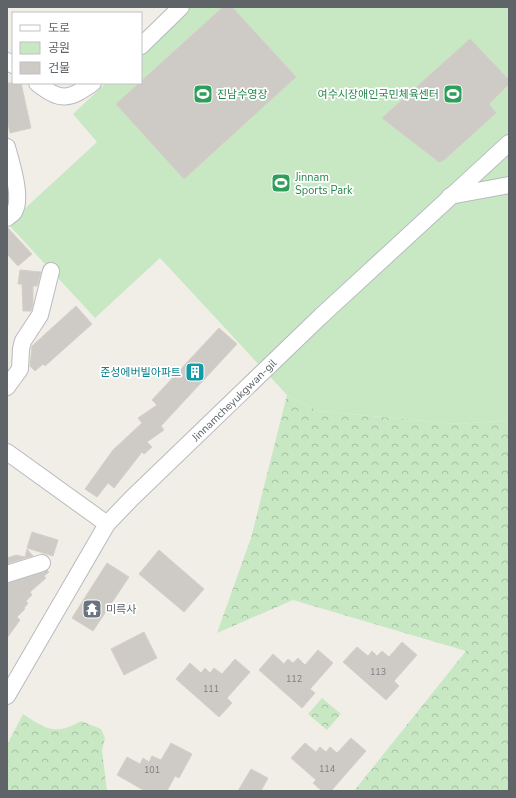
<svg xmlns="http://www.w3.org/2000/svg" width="516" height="798" viewBox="0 0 516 798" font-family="'Nunito Sans','Noto Sans KR',sans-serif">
<defs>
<pattern id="forest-crowns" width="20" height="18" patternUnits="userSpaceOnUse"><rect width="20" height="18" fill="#c8e8c4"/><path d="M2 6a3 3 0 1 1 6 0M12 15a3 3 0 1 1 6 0" fill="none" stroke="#a6c0a3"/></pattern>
</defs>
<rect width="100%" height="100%" fill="#f1eee7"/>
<!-- green -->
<path fill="#c8e8c4" d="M186,7h323v413l-51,4 -140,-13 -31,-16 -127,-137 -65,60 -87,-94 89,-82 -24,-28 33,-31h35v-34z"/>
<!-- forest -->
<g fill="url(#forest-crowns)">
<path d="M287,395l31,16 140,13 51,-4v371h-155l112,-140 -173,-51 -76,33 34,-95z"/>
<path d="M322,698l19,16 -14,16 -19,-16z"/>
<path d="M23,714c23,15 32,22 58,7l20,8 4,9 -3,12 5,41h-100v-46z"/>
</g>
<!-- building -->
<g fill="#cecbc6" stroke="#d6cfc5">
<path d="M223,7h9l64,70 -112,102 -68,-75z"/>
<path d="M470,39l39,41v4l-20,20 7,9 -52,47 -5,2 -57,-44z"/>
<path d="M7,83h14l10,45 -21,5 -3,-14z"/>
<path d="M7,227l25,27 -14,12 -11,-12z"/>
<path d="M20,270l21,2 -4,14h-4v17l-2,8h-8l-1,-27h-4z"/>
<path d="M76,306l16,18 -47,42 -2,-2 -8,7 -5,-5 2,-20z"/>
<path d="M219,328l18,16 -76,82 3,4 -17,12 5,5 -8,7 -2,-2 -28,36 -6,-5 -11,14 -12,-8 28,-39 29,-27 -4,-5 19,-13 -5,-5z"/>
<path d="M32,532l26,8 -5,16 -26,-8z"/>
<path d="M27,549l6,7 -26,8v-6l9,-3 9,2z"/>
<path d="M159,550l45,39 -20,23 -45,-38z"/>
<path d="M107,563l22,14 -36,54 -21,-13z"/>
<path d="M47,570l2,2 -5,4 2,2 -16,14 2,3 -6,6 2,2 -4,5 1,1 -8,8 3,3 -13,18v-55z"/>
<path d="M144,632l13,26 -33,17 -13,-26z"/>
<path d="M402,642l15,13 -23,26 5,5 -13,14 -43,-38 14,-15 11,9 4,-5 5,5 5,-5 7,6z"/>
<path d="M318,650l15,13 -23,26 5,4 -13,15 -43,-38 14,-16 11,10 4,-5 5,4 5,-5 7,7z"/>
<path d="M235,659l15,13 -23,26 5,5 -13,14 -43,-38 14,-16 11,10 4,-5 5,5 4,-5 8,6z"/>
<path d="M351,738l15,13 -35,40h-9l-9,-8 3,-3 -25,-22 14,-15 11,9 4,-5 6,5 4,-5 7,6z"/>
<path d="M171,743l21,11 -13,24 -4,-2 -8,15h-22l-28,-16 10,-18 13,7 3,-6 6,4 3,-6 9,4z"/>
<path d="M251,769l17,9 -7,13h-23z"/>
</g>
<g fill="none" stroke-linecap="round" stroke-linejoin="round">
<!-- minor casing -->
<g stroke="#b7babe" stroke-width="18">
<g id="minor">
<path d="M141,46l40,-39"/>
<path d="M7,61l6,4"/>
<path d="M37,83c23,19 32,17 56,0"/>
<path d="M7,147c4,15 16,51 7,65 -1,2 -5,4 -7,6"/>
<path d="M450,196l59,-11"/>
<path d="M7,387l13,-18 1,-20 2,-8 17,-26 11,-44"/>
<path d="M7,452l100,72"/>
<path d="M7,574l35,-11"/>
<path d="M7,696l100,-172 25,-26 189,-182 188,-173"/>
</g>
</g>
<!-- minor -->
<use href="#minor" stroke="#fff" stroke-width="16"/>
</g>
<!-- icons -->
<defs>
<g id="stadium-square" transform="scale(1)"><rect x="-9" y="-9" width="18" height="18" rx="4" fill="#2e9e5b" stroke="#fff"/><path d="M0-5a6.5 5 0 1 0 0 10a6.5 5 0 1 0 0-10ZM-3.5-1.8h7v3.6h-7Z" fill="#fff"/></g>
<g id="building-square" transform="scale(1)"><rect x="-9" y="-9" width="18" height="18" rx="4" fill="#0f9aa8" stroke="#fff"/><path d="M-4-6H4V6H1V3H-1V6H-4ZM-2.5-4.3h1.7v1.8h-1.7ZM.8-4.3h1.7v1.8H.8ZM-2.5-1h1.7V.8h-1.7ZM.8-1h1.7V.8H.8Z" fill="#fff"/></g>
<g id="temple-square" transform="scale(1)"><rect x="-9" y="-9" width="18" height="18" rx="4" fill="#6b7280" stroke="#fff"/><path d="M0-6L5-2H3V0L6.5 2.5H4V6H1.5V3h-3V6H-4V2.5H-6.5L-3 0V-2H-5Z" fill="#fff"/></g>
</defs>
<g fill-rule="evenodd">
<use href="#stadium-square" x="203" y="94"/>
<use href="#stadium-square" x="453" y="94"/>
<use href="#stadium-square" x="281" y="183"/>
<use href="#building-square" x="195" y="372"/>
<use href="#temple-square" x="92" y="609"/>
</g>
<g text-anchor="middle" stroke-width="3.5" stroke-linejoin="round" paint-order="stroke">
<!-- number labels -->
<g font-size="9" fill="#7a7e80">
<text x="378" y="675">113</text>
<text x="294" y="682">112</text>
<text x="211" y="692">111</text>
<text x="327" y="772">114</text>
<text x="152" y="773">101</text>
</g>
<!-- leisure labels -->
<g font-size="11" fill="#27864d" stroke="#fff" text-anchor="start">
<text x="217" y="98">진남수영장</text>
<text x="439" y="98" text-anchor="end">여수시장애인국민체육센터</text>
<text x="295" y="181">Jinnam<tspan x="295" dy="13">Sports Park</tspan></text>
</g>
<!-- culture labels -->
<g font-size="11" fill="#0d838f" stroke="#fff" text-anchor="end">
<text x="181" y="376">준성에버빌아파트</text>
</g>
<!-- street labels -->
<g font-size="11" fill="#5e6468" stroke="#fff">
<text transform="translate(234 400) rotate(-44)" y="4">Jinnamcheyukgwan-gil</text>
</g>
<!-- worship labels -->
<g font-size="11" fill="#5b616d" stroke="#fff" text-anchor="start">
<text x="106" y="613">미륵사</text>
</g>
</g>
<!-- border -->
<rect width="516" height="798" fill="none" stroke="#5e6468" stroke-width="16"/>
<!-- legend -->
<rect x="12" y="12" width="130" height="72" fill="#ffffff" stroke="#bfc1c3"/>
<rect x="20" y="25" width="20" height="6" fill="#ffffff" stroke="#bfc1c3"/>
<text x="48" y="32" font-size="12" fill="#5e6468">도로</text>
<rect x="20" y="42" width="20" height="12" fill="#c8e8c4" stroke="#bfc1c3"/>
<text x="48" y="52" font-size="12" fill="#5e6468">공원</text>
<rect x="20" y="62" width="20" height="12" fill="#cecbc6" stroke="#bfc1c3"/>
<text x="48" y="72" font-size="12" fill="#5e6468">건물</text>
</svg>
